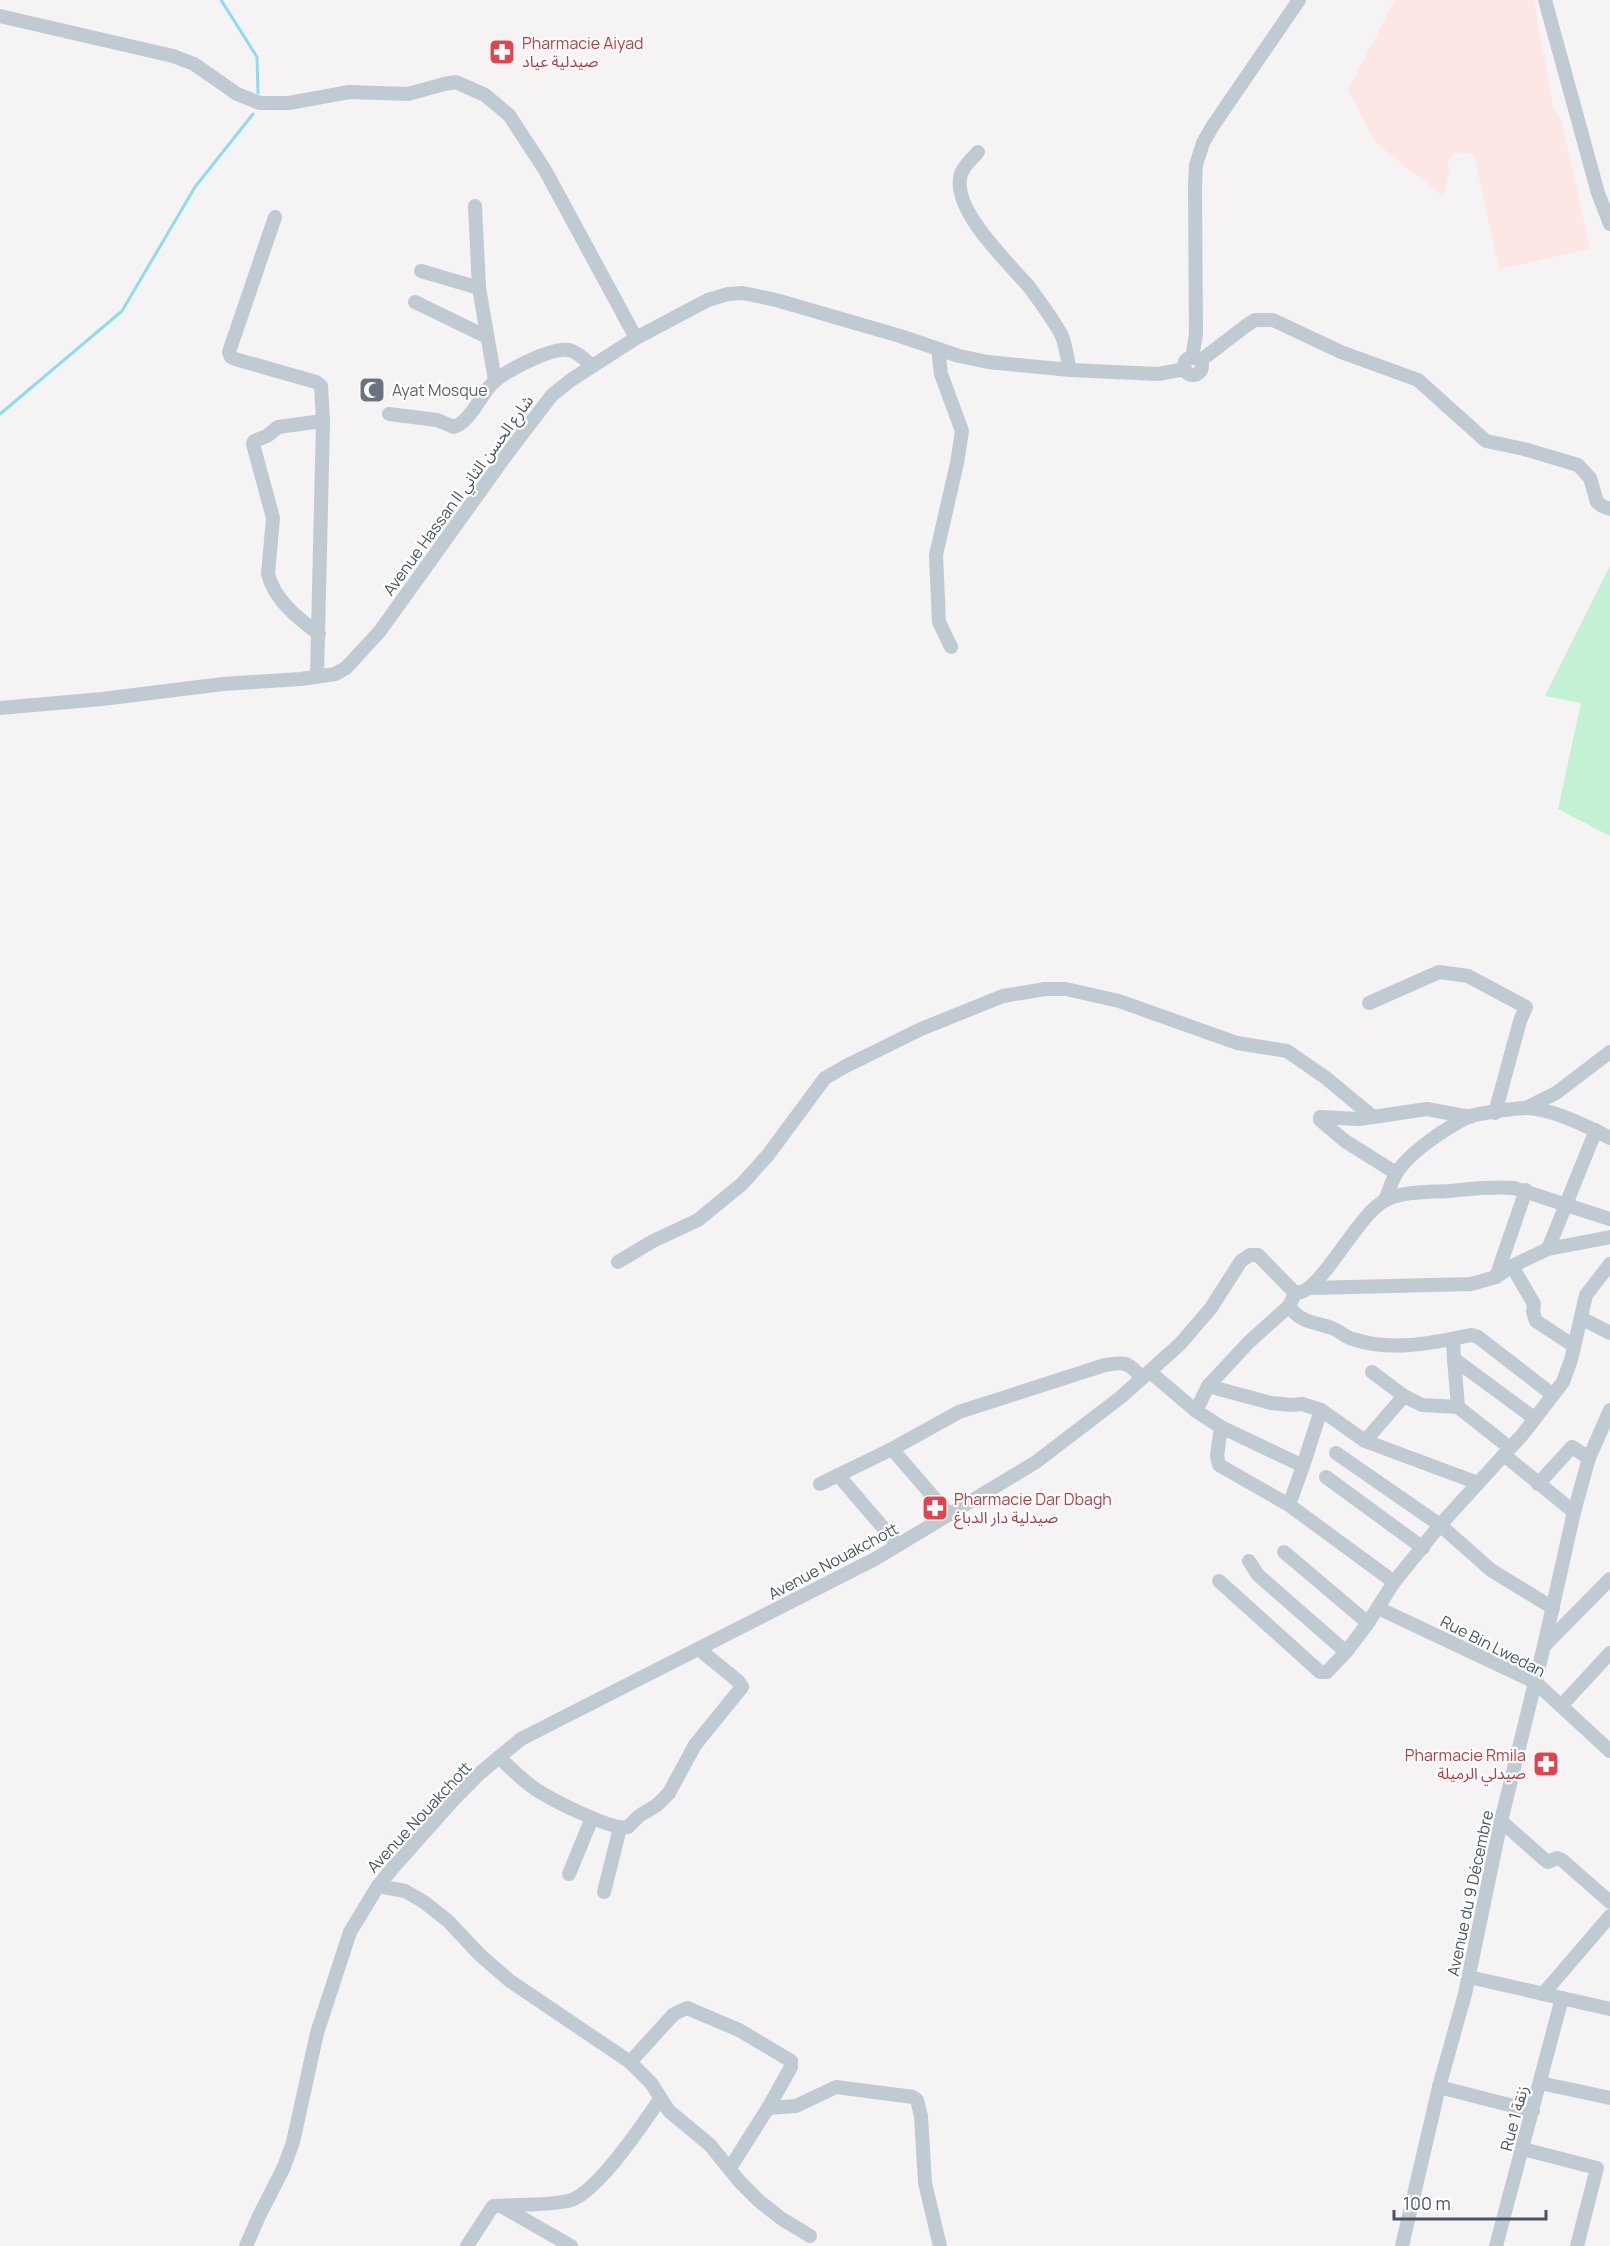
<svg xmlns="http://www.w3.org/2000/svg" width="1610" height="2246" viewBox="0 0 1610 2246" font-family="Manrope,'Noto Sans Arabic',sans-serif">
<rect width="100%" height="100%" fill="#f5f3f3"/>
<!-- medical -->
<path fill="#fce7e5" d="M1395,0h139l19,107 9,15 28,127 -91,20 -25,-115 -19,-2 -8,10 3,8 -7,26 -68,-54 -27,-52z"/>
<!-- green -->
<path fill="#c2f1d4" d="M1610,566v270l-52,-27 23,-106 -36,-7z"/>
<g fill="none" stroke-linecap="round" stroke-linejoin="round">
<!-- stream -->
<g stroke="#8fdbef" stroke-width="3">
<path d="M221,0l36,57 1,36"/>
<path d="M0,414l122,-103 73,-124 58,-73"/>
</g>
<!-- minor -->
<g stroke="#c0cad2" stroke-width="14">
<path d="M1545,0l53,193 12,31"/>
<path d="M0,16l173,40 21,8 43,30 23,9h29l60,-11 59,2 36,-10 12,-2 29,13 24,20 36,55 91,168"/>
<path d="M978,152c-6,7 -14,13 -17,22 -11,35 48,89 69,114 8,11 25,35 31,46 5,10 6,25 9,36"/>
<path d="M475,206l4,82 16,92"/>
<path d="M275,217l-46,135 2,5 4,2 81,23 5,4 2,35 -6,255"/>
<path d="M421,271l58,17"/>
<path d="M415,302l72,35"/>
<path d="M938,349l3,25 21,57 -5,32 -21,92 3,67 12,25"/>
<circle cx="1193" cy="366" r="9"/>
<path d="M1192,358l4,-24 -1,-148 1,-21 7,-22 9,-16 87,-127"/>
<path d="M1200,361l47,-36 8,-5h18l68,32 77,28 68,61 38,8 54,16 12,13 7,24 5,4 8,3"/>
<path d="M389,414l48,6 17,7c16,-6 25,-28 36,-41 12,-14 61,-39 79,-36 9,2 16,10 23,16"/>
<path d="M319,634c-21,-16 -44,-33 -51,-60l5,-56 -20,-74 1,-3 13,-5 11,-9 45,-6"/>
<path d="M0,708l102,-9 121,-15 78,-5 34,-5 11,-6 34,-37 127,-177 45,-59 19,-15 65,-42 72,-38 20,-6 15,-1 33,7 124,36 59,20 29,6 82,8 88,4 27,-5"/>
<path d="M1369,1003l70,-31 29,4 58,31 -6,14 -25,92"/>
<path d="M1526,1108l30,-15 54,-41"/>
<path d="M1396,1173l-51,-32 -25,-21v-3l39,2 68,-10 43,8"/>
<path d="M1385,1200c4,-8 6,-18 11,-26 12,-21 50,-46 72,-57 10,-4 49,-9 60,-9 24,1 61,19 82,30"/>
<path d="M1548,1249l48,-119"/>
<path d="M618,1262l35,-21 45,-21 44,-36 26,-29 57,-77 21,-12 75,-37 82,-33 42,-7h21l53,12 118,42 50,8 39,27 47,39"/>
<path d="M1512,1266l22,38 -1,8 3,9 38,25"/>
<path d="M1496,1277l30,-87"/>
<path d="M1311,1288l160,-4 25,-7 16,-11 36,-17 62,-12"/>
<path d="M1293,1298l-4,8c11,17 26,16 43,22 8,3 13,9 21,11 39,13 79,4 118,-4l7,2 75,58"/>
<path d="M1289,1306l-40,36 -41,44 63,17 20,2 11,-1 19,6 44,31 113,42"/>
<path d="M1581,1318l29,15"/>
<path d="M1453,1339l1,20 80,59"/>
<path d="M1454,1359l4,48"/>
<path d="M1150,1372l46,39 25,16 82,39 18,-56"/>
<path d="M1372,1372l32,24 18,9 36,2 52,41"/>
<path d="M1196,1411l12,-25"/>
<path d="M1221,1427l-4,29 2,9 70,40 105,77"/>
<path d="M1365,1441l39,-45"/>
<path d="M892,1449l57,66"/>
<path d="M1336,1453l104,72 51,45 62,38"/>
<path d="M1504,1455l70,57"/>
<path d="M838,1475l60,70"/>
<path d="M1326,1477l97,71"/>
<path d="M820,1484l72,-35 67,-37 146,-47c21,-4 24,-2 37,13"/>
<path d="M1538,1484l34,-37 17,11"/>
<path d="M1289,1505l14,-39"/>
<path d="M1284,1552l84,71 26,-41 46,-57 83,-91 40,-52 8,-22 15,-65 24,-31"/>
<path d="M1249,1561l9,14 88,77 22,-29"/>
<path d="M1219,1581l101,91h7l19,-20"/>
<path d="M1378,1608l157,74 75,69"/>
<path d="M1544,1646l66,-67"/>
<path d="M1561,1706l49,-53"/>
<path d="M499,1757c11,11 22,22 35,31 14,10 78,43 94,39l11,-11 18,-11 12,-12 26,-48 47,-58 -4,-6 -38,-31"/>
<path d="M1501,1821l44,39 3,2 9,-4 5,2 48,42"/>
<path d="M569,1874l23,-56"/>
<path d="M378,1886l27,5 19,11 24,19 32,34 30,26 120,81 21,21 18,28 41,34 30,37 19,19 23,18 28,17"/>
<path d="M604,1892l16,-64"/>
<path d="M1469,1977l141,32"/>
<path d="M1543,1994l67,-78"/>
<path d="M630,2062l44,-48 13,-6 52,22 52,31v6l-23,41 -38,60"/>
<path d="M1540,2083l70,15"/>
<path d="M1439,2087l94,24"/>
<path d="M768,2108l28,-2 40,-19 77,10 4,3 4,16 4,67 15,63"/>
<path d="M1523,2149l74,19 -20,78"/>
<path d="M501,2206l70,40"/>
<path d="M246,2246l13,-30 25,-49 9,-25 24,-109 33,-101 28,-46 13,-16 63,-71 26,-26 41,-34 354,-180 161,-97 85,-65 59,-53 31,-36 30,-47 9,-6h8l37,38c26,2 62,-80 91,-93 17,-9 44,-8 63,-9 22,-2 43,-5 65,-3l96,31"/>
<path d="M467,2246l26,-40c25,-2 50,0 75,-5 28,-6 75,-77 92,-102"/>
<path d="M1402,2246l37,-159 26,-93 36,-173 43,-175 30,-134 15,-54 21,-48"/>
<path d="M1496,2246l66,-248"/>
</g>
</g>
<!-- icons -->
<defs>
<g id="pharmacy-square" transform="scale(1.35)"><rect x="-9" y="-9" width="18" height="18" rx="4" fill="#e0444e" stroke="#fff"/><path d="M-2-6h4v4h4v4h-4v4h-4v-4h-4v-4h4Z" fill="#fff"/></g>
<g id="mosque-square" transform="scale(1.35)"><rect x="-9" y="-9" width="18" height="18" rx="4" fill="#6b7280" stroke="#fff"/><path d="M3.5-4.9A6 6 0 1 0 3.5 4.9A5 5 0 1 1 3.5-4.9Z" fill="#fff"/></g>
</defs>
<g fill-rule="evenodd">
<use href="#pharmacy-square" x="502" y="52"/>
<use href="#mosque-square" x="372" y="390"/>
<use href="#pharmacy-square" x="935" y="1508"/>
<use href="#pharmacy-square" x="1546" y="1764"/>
</g>
<g text-anchor="middle" stroke-width="4.5" stroke-linejoin="round" paint-order="stroke">
<!-- health labels -->
<g font-size="16" fill="#be3a42" stroke="#fff" text-anchor="start">
<text x="522" y="49">Pharmacie Aiyad<tspan x="522" dy="18">صيدلية عياد</tspan></text>
<text x="954" y="1505">Pharmacie Dar Dbagh<tspan x="954" dy="18">صيدلية دار الدباغ</tspan></text>
<text x="1526" y="1761" text-anchor="end">Pharmacie Rmila<tspan x="1526" dy="18">صيدلي الرميلة</tspan></text>
</g>
<!-- worship labels -->
<g font-size="16" fill="#5b616d" stroke="#fff" text-anchor="start">
<text x="392" y="396">Ayat Mosque</text>
</g>
<!-- street labels -->
<g font-size="16" fill="#4a5661" stroke="#fff">
<text transform="translate(458 495) rotate(-54)" y="6">Avenue Hassan II شارع الحسن الثاني</text>
<text transform="translate(833 1561) rotate(-28)" y="6">Avenue Nouakchott</text>
<text transform="translate(1493 1646) rotate(27)" y="6">Rue Bin Lwedan</text>
<text transform="translate(419 1817) rotate(-47)" y="6">Avenue Nouakchott</text>
<text transform="translate(1470 1893) rotate(-78)" y="6">Avenue du 9 Décembre</text>
<text transform="translate(1514 2118) rotate(-75)" y="6">Rue 1 زنقة</text>
</g>
</g>
<!-- scale -->
<path d="M1394 2210v9h152v-9" fill="none" stroke="#4a5661" stroke-width="3"/>
<text x="1403" y="2210" font-size="18" fill="#4a5661" stroke="#ffffff" stroke-width="4.5" paint-order="stroke">100 m</text>
</svg>
